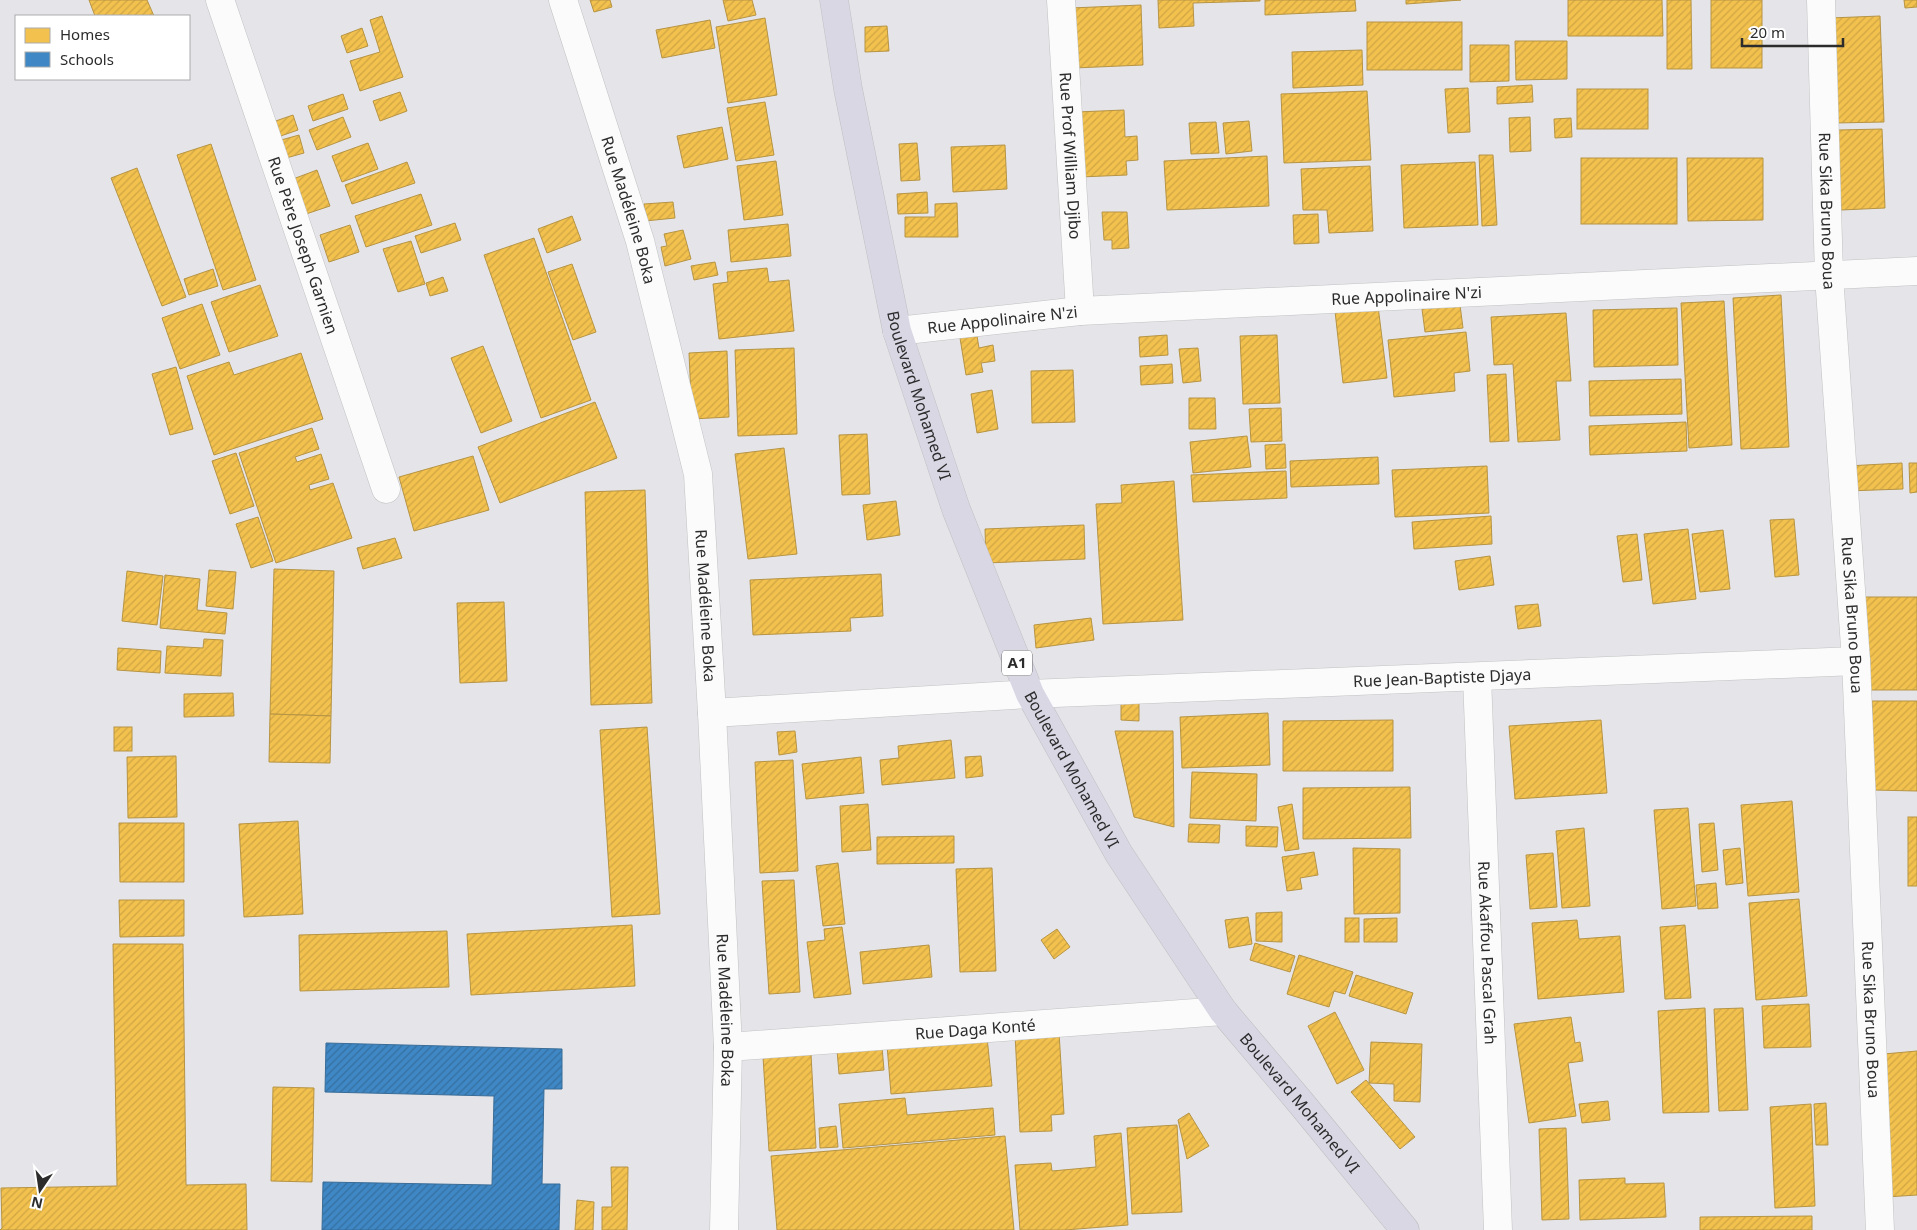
<svg xmlns="http://www.w3.org/2000/svg" width="1917" height="1230" viewBox="0 0 1917 1230" font-family="'Noto Sans',sans-serif">
<defs>
<pattern id="homes-hatch" width="6" height="6" patternUnits="userSpaceOnUse" patternTransform="scale(1.25)"><rect width="6" height="6" fill="#f2c14e"/><path d="M-1 1l2-2M0 6l6-6M5 7l2-2" fill="none" stroke="#d0a644"/></pattern>
<pattern id="schools-hatch" width="6" height="6" patternUnits="userSpaceOnUse" patternTransform="scale(1.25)"><rect width="6" height="6" fill="#3f88c5"/><path d="M-1 1l2-2M0 6l6-6M5 7l2-2" fill="none" stroke="#356fa0"/></pattern>
</defs>
<rect width="100%" height="100%" fill="#e4e4e9"/>
<!-- homes -->
<g fill="url(#homes-hatch)" stroke="#b79444">
<path d="M89,0h58l7,16h-59z"/>
<path d="M590,0h20l2,7 -18,5z"/>
<path d="M723,0h29l4,15 -28,6z"/>
<path d="M1158,0h102v1l-67,2 1,23 -35,2z"/>
<path d="M1265,0h90l1,11 -91,4z"/>
<path d="M1406,0h55l-55,4z"/>
<path d="M1568,0h94l1,36h-95z"/>
<path d="M1667,0h24l1,69h-25z"/>
<rect x="1711" y="0" width="51" height="68"/>
<path d="M1904,0h13v7l-12,1z"/>
<path d="M1141,5l2,60 -69,3 -3,-60z"/>
<path d="M382,16l21,61 -43,14 -10,-30 30,-9 -10,-32z"/>
<path d="M1880,16l4,106 -49,1 -5,-105z"/>
<path d="M765,18l12,77 -49,8 -12,-76z"/>
<path d="M710,20l5,28 -53,10 -6,-28z"/>
<rect x="1367" y="22" width="95" height="48"/>
<path d="M887,26l2,25 -24,1v-25z"/>
<path d="M362,28l6,18 -21,7 -6,-17z"/>
<path d="M1515,41h52v38l-51,1z"/>
<path d="M1470,45h39v36l-39,1z"/>
<path d="M1362,50l1,35 -70,3 -1,-36z"/>
<path d="M1532,85l1,17 -36,2v-17z"/>
<path d="M1468,88l2,44 -22,1 -3,-44z"/>
<rect x="1577" y="89" width="71" height="40"/>
<path d="M1367,91l4,69 -87,3 -3,-69z"/>
<path d="M400,92l7,19 -27,10 -7,-20z"/>
<path d="M343,94l5,15 -35,12 -5,-15z"/>
<path d="M765,102l9,53 -38,6 -9,-53z"/>
<path d="M1124,110l1,27 12,-1 1,24 -12,1 1,14 -47,2 -3,-65z"/>
<path d="M293,115l5,15 -26,9 -5,-15z"/>
<path d="M343,117l8,20 -34,13 -8,-20z"/>
<path d="M1530,117l1,34 -21,1 -1,-34z"/>
<path d="M1571,118l1,19 -17,1 -1,-19z"/>
<path d="M1249,121l3,30 -26,3 -3,-31z"/>
<path d="M1216,122l3,31 -28,1 -2,-31z"/>
<path d="M722,127l6,32 -44,9 -7,-32z"/>
<path d="M1882,129l3,79 -44,2 -3,-80z"/>
<path d="M299,135l5,18 -25,7 -5,-18z"/>
<path d="M368,143l10,26 -36,13 -10,-26z"/>
<path d="M917,143l3,37 -19,1 -2,-37z"/>
<path d="M211,144l45,136 -33,10 -46,-135z"/>
<path d="M1005,145l2,44 -54,3 -2,-45z"/>
<path d="M1479,155h14l4,70 -15,1z"/>
<path d="M1267,156l2,50 -102,4 -3,-49z"/>
<rect x="1581" y="158" width="96" height="66"/>
<path d="M1687,158h76v62l-75,1z"/>
<path d="M776,161l7,54 -39,5 -7,-54z"/>
<path d="M407,162l8,21 -63,21 -7,-19z"/>
<path d="M1475,162l3,63 -74,3 -3,-63z"/>
<path d="M1370,166l3,65 -44,2 -2,-23h-24l-2,-41z"/>
<path d="M137,168l49,129 -24,9 -51,-128z"/>
<path d="M317,170l13,36 -24,8 -13,-35z"/>
<path d="M927,192l1,21 -30,1 -1,-20z"/>
<path d="M421,194l11,31 -66,22 -11,-31z"/>
<path d="M673,202l2,16 -30,3 -1,-17z"/>
<path d="M957,203l1,34h-53v-20h30v-13z"/>
<path d="M1102,212h25l2,36 -17,1v-9h-8z"/>
<path d="M1318,214l1,29 -25,1 -1,-29z"/>
<path d="M572,216l9,24 -34,13 -9,-24z"/>
<path d="M455,223l6,17 -40,13 -6,-17z"/>
<path d="M788,224l3,32 -60,6 -3,-32z"/>
<path d="M350,225l9,27 -30,10 -9,-27z"/>
<path d="M683,230l8,29 -26,7 -4,-19 6,-1 -3,-12z"/>
<path d="M534,238l57,162 -50,18 -57,-163z"/>
<path d="M411,241l14,43 -27,8 -15,-43z"/>
<path d="M715,262l3,13 -24,5 -3,-14z"/>
<path d="M572,264l24,68 -23,8 -25,-68z"/>
<path d="M767,268l2,14 20,-2 5,51 -75,8 -6,-55 15,-2 -1,-10z"/>
<path d="M213,269l5,17 -29,9 -5,-16z"/>
<path d="M443,277l5,14 -18,5 -4,-13z"/>
<path d="M260,285l18,51 -49,16 -18,-50z"/>
<path d="M1781,295l8,152 -48,2 -8,-151z"/>
<path d="M1724,301l8,144 -43,3 -8,-145z"/>
<path d="M202,304l18,51 -40,14 -18,-51z"/>
<path d="M1460,305l3,23 -38,4 -3,-23z"/>
<path d="M1378,306l9,72 -44,5 -8,-72z"/>
<path d="M1677,308l1,57 -84,2 -1,-57z"/>
<path d="M1566,313l5,68h-15l4,59 -42,2 -5,-78 -19,1 -3,-48z"/>
<path d="M1466,332l4,39 -16,2 1,18 -61,6 -6,-57z"/>
<path d="M1167,335l1,20 -28,2 -1,-20z"/>
<path d="M1277,335l3,68 -37,1 -3,-68z"/>
<path d="M977,336l2,12 14,-3 2,16 -14,2 2,9 -17,3 -6,-37z"/>
<path d="M483,346l29,75 -31,12 -30,-75z"/>
<path d="M794,348l3,86 -59,2 -3,-86z"/>
<path d="M1198,348l3,33 -18,2 -4,-34z"/>
<path d="M727,351l2,66 -37,2 -3,-66z"/>
<path d="M301,353l22,66 -109,36 -27,-79 42,-14 5,13z"/>
<path d="M1172,364l1,19 -32,2 -1,-19z"/>
<path d="M176,367l17,62 -23,6 -18,-61z"/>
<path d="M1073,370l2,52 -43,1 -1,-52z"/>
<path d="M1506,374l3,67 -19,1 -3,-67z"/>
<path d="M1681,379l1,35 -92,2 -1,-35z"/>
<path d="M992,390l6,39 -21,4 -6,-39z"/>
<path d="M1189,398h26l1,31h-27z"/>
<path d="M595,402l22,56 -117,45 -22,-56z"/>
<path d="M1281,408l1,33 -31,1 -2,-33z"/>
<path d="M1686,422l1,29 -97,4 -1,-29z"/>
<path d="M312,428l7,21 -24,8 2,5 24,-8 8,25 -20,6 1,5 23,-7 19,55 -76,25 -37,-110z"/>
<path d="M867,434l3,60 -28,1 -3,-60z"/>
<path d="M1247,436l4,31 -58,6 -3,-31z"/>
<path d="M1285,444l1,24 -20,1 -1,-24z"/>
<path d="M784,448l13,106 -49,5 -13,-105z"/>
<path d="M236,453l18,53 -24,8 -18,-53z"/>
<path d="M473,456l16,54 -75,21 -15,-54z"/>
<path d="M1378,457l1,27 -88,3 -1,-26z"/>
<path d="M1902,463l1,26 -56,2v-25z"/>
<path d="M1909,463h8v29l-7,1z"/>
<path d="M1487,466l2,47 -94,4 -3,-47z"/>
<path d="M1286,471l1,27 -94,4 -2,-27z"/>
<path d="M1174,481l9,139 -80,4 -7,-120 26,-1 -1,-18z"/>
<path d="M645,490l7,213 -61,2 -6,-213z"/>
<path d="M896,501l4,34 -33,5 -4,-35z"/>
<path d="M1491,516l1,28 -78,5 -2,-27z"/>
<path d="M258,517l15,44 -22,7 -15,-44z"/>
<path d="M1794,519l5,56 -24,2 -5,-57z"/>
<path d="M1084,525l1,34 -99,4 -1,-34z"/>
<path d="M1688,529l8,70 -43,5 -9,-70z"/>
<path d="M1723,530l7,59 -30,3 -8,-58z"/>
<path d="M1637,534l5,46 -19,2 -6,-46z"/>
<path d="M395,538l7,20 -39,11 -6,-21z"/>
<path d="M1490,556l4,29 -35,5 -4,-29z"/>
<path d="M274,569l60,2 -3,145 -61,-2z"/>
<path d="M209,570l27,2 -3,37 -27,-3z"/>
<path d="M127,571l36,5 -6,49 -35,-4z"/>
<path d="M881,574l2,42 -33,2 1,13 -98,4 -3,-55z"/>
<path d="M165,575l35,4 -3,31 30,3 -2,21 -65,-6z"/>
<rect x="1863" y="597" width="54" height="93"/>
<path d="M504,602l3,79 -47,2 -3,-80z"/>
<path d="M1538,604l3,22 -23,3 -3,-23z"/>
<path d="M1091,618l3,22 -58,8 -2,-23z"/>
<path d="M204,639l19,1 -2,36 -56,-3 2,-27 36,2z"/>
<path d="M118,648l43,3 -1,22 -43,-3z"/>
<path d="M233,693l1,23 -50,1v-23z"/>
<path d="M1121,696l18,1v24l-18,-1z"/>
<path d="M1872,701h45v90l-44,-1z"/>
<path d="M1268,713l2,52 -88,3 -2,-51z"/>
<path d="M270,714l61,2 -1,47 -61,-1z"/>
<path d="M1393,720v51h-110v-50z"/>
<path d="M1601,720l6,73 -92,6 -6,-73z"/>
<rect x="114" y="727" width="18" height="24"/>
<path d="M647,727l13,187 -48,3 -12,-187z"/>
<path d="M795,731l2,21 -18,3 -2,-23z"/>
<path d="M1115,731h58l1,96 -40,-10z"/>
<path d="M951,740l4,38 -73,7 -2,-25 19,-2 -1,-12z"/>
<path d="M176,756l1,61 -49,1 -1,-61z"/>
<path d="M981,756l2,20 -17,2 -1,-21z"/>
<path d="M861,757l3,36 -58,6 -4,-35z"/>
<path d="M793,760l5,111 -38,2 -5,-111z"/>
<path d="M1192,772l65,2 -1,47 -66,-3z"/>
<path d="M1410,787l1,51 -108,1v-51z"/>
<path d="M1792,801l7,91 -51,4 -7,-91z"/>
<path d="M868,804l3,46 -29,2 -2,-46z"/>
<path d="M1292,804l7,45 -14,2 -7,-44z"/>
<path d="M1688,808l8,98 -34,3 -8,-99z"/>
<rect x="1908" y="817" width="9" height="69"/>
<path d="M298,821l5,93 -59,3 -5,-93z"/>
<path d="M119,823h65v59h-64z"/>
<path d="M1714,823l4,47 -16,2 -3,-48z"/>
<path d="M1189,824l31,1 -1,18 -31,-1z"/>
<path d="M1246,826l32,1 -1,20 -31,-1z"/>
<path d="M1584,828l6,78 -28,2 -6,-77z"/>
<path d="M954,836v27l-77,1v-27z"/>
<path d="M1353,848l47,1v64l-46,1z"/>
<path d="M1740,848l3,35 -17,2 -3,-35z"/>
<path d="M1314,852l4,23 -18,3 2,11 -15,2 -5,-34z"/>
<path d="M1553,853l4,54 -27,2 -4,-54z"/>
<path d="M838,863l7,61 -22,2 -7,-60z"/>
<path d="M992,868l4,103 -36,1 -4,-103z"/>
<path d="M794,880l6,112 -31,2 -7,-113z"/>
<path d="M1716,883l2,25 -20,1 -2,-24z"/>
<path d="M1799,899l8,97 -51,4 -7,-97z"/>
<path d="M119,900h65v36l-64,1z"/>
<path d="M1282,912v30l-26,-1v-28z"/>
<path d="M1248,917l4,27 -23,4 -4,-28z"/>
<rect x="1345" y="918" width="14" height="24"/>
<path d="M1397,918v24h-33v-23z"/>
<path d="M1577,920l2,19 41,-3 4,56 -86,7 -6,-76z"/>
<path d="M632,925l3,61 -164,9 -4,-61z"/>
<path d="M1685,925l6,73 -26,1 -5,-72z"/>
<path d="M842,927l9,67 -37,4 -7,-56 18,-2 -1,-11z"/>
<path d="M1057,929l13,18 -16,12 -13,-19z"/>
<path d="M447,931l2,56 -149,4 -1,-56z"/>
<path d="M1255,943l40,13 -5,16 -40,-12z"/>
<path d="M113,944h70l3,241 60,-1 1,46h-247l2,-2 -1,-40 116,-2z"/>
<path d="M929,945l3,32 -69,7 -3,-32z"/>
<path d="M1299,955l54,17 -8,22 -11,-3 -5,16 -42,-13z"/>
<path d="M1356,975l57,18 -7,21 -57,-18z"/>
<path d="M1809,1004l2,43 -47,1 -2,-42z"/>
<path d="M1705,1008l4,104 -46,1 -5,-102z"/>
<path d="M1743,1008l5,102 -29,1 -5,-102z"/>
<path d="M1335,1012l29,58 -27,14 -29,-58z"/>
<path d="M1571,1017l4,26 5,-1 3,19 -15,2 8,53 -47,7 -15,-99z"/>
<path d="M1059,1032l5,82 -13,1 1,16 -32,1 -5,-98z"/>
<path d="M987,1037l5,49 -101,8 -4,-49z"/>
<path d="M1371,1042l51,2 -2,58 -26,-1v-17l-25,-1z"/>
<path d="M882,1047l2,23 -45,4 -2,-24z"/>
<path d="M1917,1051v144l-31,2 -13,-142z"/>
<path d="M811,1054l5,94 -47,3 -6,-94z"/>
<path d="M1366,1080l49,57 -15,12 -49,-57z"/>
<path d="M273,1087l41,1 -2,94 -41,-1z"/>
<path d="M905,1098l2,17 86,-7 2,27 -152,13 -4,-44z"/>
<path d="M1608,1101l2,19 -28,3 -3,-19z"/>
<path d="M1826,1103l2,42h-12l-2,-41z"/>
<path d="M1811,1104l4,102 -40,2 -5,-101z"/>
<path d="M1189,1113l20,33 -22,13 -9,-39z"/>
<path d="M1177,1125l5,87 -50,2 -5,-86z"/>
<path d="M836,1126l2,21 -18,1 -1,-20z"/>
<path d="M1566,1128l3,91 -27,1 -3,-91z"/>
<path d="M1121,1133l7,92 -63,5h-45l-5,-65 36,-2 1,8 44,-4 -2,-31z"/>
<path d="M1005,1136l9,94h-237l-6,-74z"/>
<path d="M611,1167h17l-1,63h-25v-23h10z"/>
<path d="M1625,1178v6l39,-1 2,34 -86,3 -1,-40z"/>
<path d="M577,1200l17,2 -1,28h-18z"/>
<path d="M1812,1216v14h-112v-13z"/>
</g>
<!-- schools -->
<path fill="url(#schools-hatch)" stroke="#396c97" d="M326,1043l236,6v40h-18l-2,95h18l-1,46h-237l1,-48 169,3 2,-89 -169,-4z"/>
<g fill="none" stroke-linecap="round" stroke-linejoin="round">
<!-- minor casing -->
<g stroke="#c1c2c2" stroke-width="29">
<g id="minor">
<path id="s1" d="M220,0l166,489"/>
<path id="s2" d="M563,0l77,241 58,233 14,239 16,334 -4,183"/>
<path id="s3" d="M1061,0l19,311"/>
<path id="s4" d="M1821,0l8,276 27,385 24,569"/>
<path id="s5" d="M897,331l183,-20 837,-40"/>
<path id="s6" d="M1477,677l21,553"/>
<path id="s7" d="M712,713l318,-19 826,-33"/>
<path id="s8" d="M728,1047l495,-36"/>
</g>
</g>
<!-- major casing -->
<g stroke="#bfbfc1" stroke-width="29">
<g id="major">
<path id="s9" d="M834,0l14,89 49,242 59,178 74,185 89,160 104,157 78,92 104,127"/>
</g>
</g>
<!-- minor -->
<use href="#minor" stroke="#fbfbfc" stroke-width="28"/>
<!-- major -->
<use href="#major" stroke="#dad7e5" stroke-width="28"/>
</g>
<g text-anchor="middle" stroke-width="5" stroke-linejoin="round" paint-order="stroke">
<!-- shield labels -->
<rect fill="#fff" stroke="#6b6b6b" stroke-width="1" x="1002" y="650.5" width="30" height="25" rx="4"/>
<g font-size="15" font-weight="bold" fill="#2c2c2c">
<text x="1017" y="668">A1</text>
</g>
<!-- street labels -->
<g font-size="16" fill="#2c2c2c" stroke="#fff">
<text dy="6" stroke="none"><textPath href="#s3" startOffset="156">Rue Prof William Djibo</textPath></text>
<text dy="6" stroke="none"><textPath href="#s2" startOffset="220">Rue Madéleine Boka</textPath></text>
<text dy="6" stroke="none"><textPath href="#s4" startOffset="211">Rue Sika Bruno Boua</textPath></text>
<text dy="6" stroke="none"><textPath href="#s1" startOffset="259">Rue Père Joseph Garnien</textPath></text>
<text dy="6" stroke="none"><textPath href="#s5" startOffset="511">Rue Appolinaire N'zi</textPath></text>
<text dy="6" stroke="none"><textPath href="#s5" startOffset="106">Rue Appolinaire N'zi</textPath></text>
<text dy="6" stroke="none"><textPath href="#s9" startOffset="405">Boulevard Mohamed VI</textPath></text>
<text dy="6" stroke="none"><textPath href="#s2" startOffset="625">Rue Madéleine Boka</textPath></text>
<text dy="6" stroke="none"><textPath href="#s4" startOffset="616">Rue Sika Bruno Boua</textPath></text>
<text dy="6" stroke="none"><textPath href="#s7" startOffset="731">Rue Jean-Baptiste Djaya</textPath></text>
<text dy="6" stroke="none"><textPath href="#s9" startOffset="810">Boulevard Mohamed VI</textPath></text>
<text dy="6" stroke="none"><textPath href="#s6" startOffset="276">Rue Akaffou Pascal Grah</textPath></text>
<text dy="6" stroke="none"><textPath href="#s2" startOffset="1030">Rue Madéleine Boka</textPath></text>
<text dy="6" stroke="none"><textPath href="#s4" startOffset="1021">Rue Sika Bruno Boua</textPath></text>
<text dy="6" stroke="none"><textPath href="#s8" startOffset="248">Rue Daga Konté</textPath></text>
<text dy="6" stroke="none"><textPath href="#s9" startOffset="1215">Boulevard Mohamed VI</textPath></text>
</g>
</g>
<!-- legend -->
<rect x="15" y="15" width="175" height="65" fill="#ffffff" stroke="#ababab"/>
<rect x="25" y="28" width="25" height="15" fill="#f2c14e" stroke="#ababab"/>
<text x="60" y="40" font-size="15" fill="#2c2c2c">Homes</text>
<rect x="25" y="52" width="25" height="15" fill="#3f88c5" stroke="#ababab"/>
<text x="60" y="65" font-size="15" fill="#2c2c2c">Schools</text>
<!-- north arrow -->
<g transform="translate(40 1190) rotate(193)" stroke="#ffffff" stroke-width="4" paint-order="stroke">
<path d="M0-4L9 19L0 12L-9 19Z" fill="#2c2c2c"/>
<text y="-8" font-size="14" font-weight="bold" text-anchor="middle" fill="#2c2c2c">N</text>
</g>
<!-- scale -->
<path d="M1742 38v8h101v-8" fill="none" stroke="#2c2c2c" stroke-width="2.5"/>
<text x="1750" y="38" font-size="15" fill="#2c2c2c" stroke="#ffffff" stroke-width="4" paint-order="stroke">20 m</text>
</svg>
